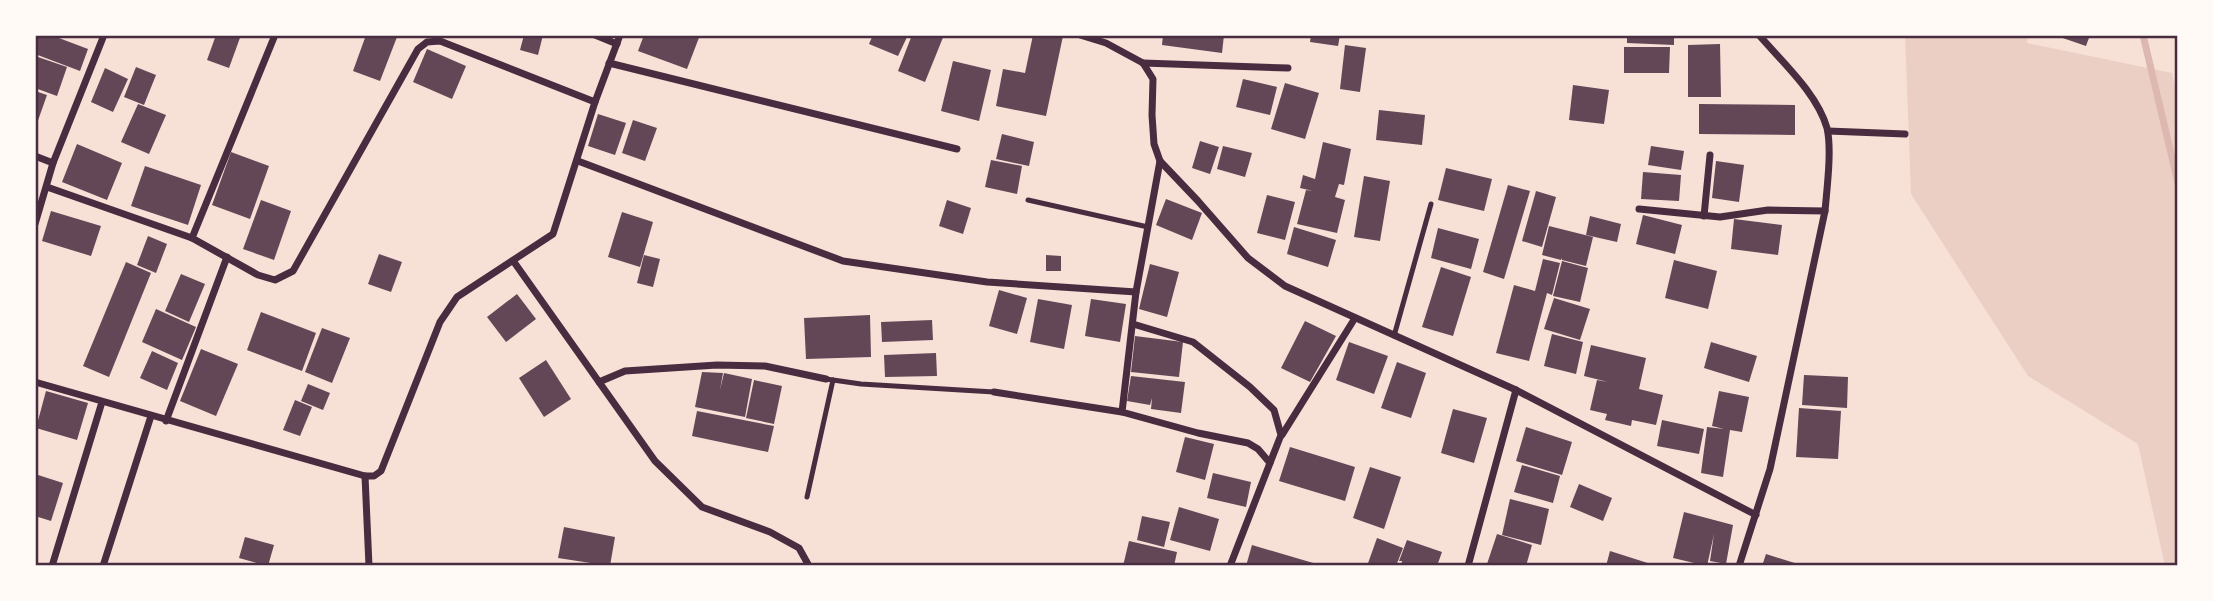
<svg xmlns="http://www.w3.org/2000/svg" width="2213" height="601" viewBox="0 0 2213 601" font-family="Roboto,sans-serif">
<rect width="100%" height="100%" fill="#f7e1d7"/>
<!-- green -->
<path fill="#ebcfc5" d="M1905,35h123l-1,8 145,30 6,26v467h-13l-27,-122 -110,-68 -117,-182z"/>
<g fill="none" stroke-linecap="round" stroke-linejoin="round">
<!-- stream -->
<path stroke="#dcb8b0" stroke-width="7" d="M2143,35l35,148"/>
</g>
<!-- building -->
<g fill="#644757">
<path d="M35,35h16l37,14 -8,22 -45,-17z"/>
<path d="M216,35h25l-12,33 -22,-8z"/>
<path d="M366,35l31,2 -17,44 -27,-10z"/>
<path d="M524,35h19l-5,20 -18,-5z"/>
<path d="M644,35h56l-13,34 -49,-18z"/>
<path d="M873,35h35l-10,21 -29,-12z"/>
<path d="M912,35h32l-19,47 -27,-11z"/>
<path d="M1033,35l30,1 -17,80 -50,-10 7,-37 22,4z"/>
<path d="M1163,35h61l-2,18 -60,-8z"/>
<path d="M1311,35h29l-2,11 -28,-4z"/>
<path d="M1627,35h47v10l-47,-2z"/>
<path d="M2054,35h36l-4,11z"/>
<path d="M1720,44l1,53h-33v-52z"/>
<path d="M1345,45l21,3 -6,44 -20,-3z"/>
<path d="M1624,47h46l-1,26h-45z"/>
<path d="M427,49l39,17 -14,33 -39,-17z"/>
<path d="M35,56l32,11 -10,29 -22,-8z"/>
<path d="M953,61l38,9 -12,51 -38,-10z"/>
<path d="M136,67l20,8 -12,30 -20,-8z"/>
<path d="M105,68l23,11 -15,33 -22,-10z"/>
<path d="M1243,79l34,8 -7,28 -34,-8z"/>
<path d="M1285,83l34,10 -14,46 -34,-10z"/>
<path d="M1573,85l36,5 -5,34 -35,-4z"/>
<path d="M35,91l12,4 -12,34z"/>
<path d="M138,104l28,11 -17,39 -28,-12z"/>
<path d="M1699,104l96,1v30l-96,-1z"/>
<path d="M1379,110l46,5 -3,30 -46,-5z"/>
<path d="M598,114l28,9 -11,32 -27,-9z"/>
<path d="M633,120l24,8 -12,33 -23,-8z"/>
<path d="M1002,134l32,8 -5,24 -33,-7z"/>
<path d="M1200,141l19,6 -9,27 -18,-6z"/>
<path d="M1323,142l28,7 -7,36 -5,-1 -4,13 10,3 -8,33 -40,-9 9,-34 7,1 -13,-3 3,-13 12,4z"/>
<path d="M77,144l45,19 -15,37 -45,-18z"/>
<path d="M1223,146l29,7 -7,24 -28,-8z"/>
<path d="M1651,146l33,5 -3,19 -33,-5z"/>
<path d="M231,152l38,14 -19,53 -38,-14z"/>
<path d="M991,160l31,6 -5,28 -32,-7z"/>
<path d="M1716,161l28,4 -5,37 -27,-4z"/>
<path d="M145,166l56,19 -13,40 -57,-19z"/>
<path d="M1446,168l46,11 -8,32 -46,-11z"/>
<path d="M1643,172l38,3 -2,26 -38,-2z"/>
<path d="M1364,176l26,5 -10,60 -26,-4z"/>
<path d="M1508,185l22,6 -26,88 -21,-7z"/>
<path d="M1536,191l20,6 -14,50 -20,-6z"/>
<path d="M1267,195l28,7 -10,38 -28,-7z"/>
<path d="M1166,199l36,14 -10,27 -36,-15z"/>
<path d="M261,200l30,11 -17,49 -31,-11z"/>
<path d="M947,200l24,8 -8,26 -24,-8z"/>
<path d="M51,211l50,15 -10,30 -49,-15z"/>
<path d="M622,212l31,10 -13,45 -32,-10z"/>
<path d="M1643,215l39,10 -7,29 -39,-10z"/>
<path d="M1590,216l31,8 -4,18 -31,-7z"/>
<path d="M1734,219l48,6 -4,30 -47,-6z"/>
<path d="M1549,226l44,11 -7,29 -24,-6 -1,-2v2l-19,-5z"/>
<path d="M1294,227l42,13 -8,27 -41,-13z"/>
<path d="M1438,228l41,11 -8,30 -40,-11z"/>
<path d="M148,236l19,8 -11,29 -19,-8z"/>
<path d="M379,254l23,8 -11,30 -23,-8z"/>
<path d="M644,255l16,4 -7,28 -16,-4z"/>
<path d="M1046,255l15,1v15h-15z"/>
<path d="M1543,259l17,4 -8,32 -5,-2 -18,68 -33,-8 18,-68 21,6z"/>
<path d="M1674,260l43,11 -9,38 -43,-11z"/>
<path d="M1562,261l26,7 -8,34 -27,-6z"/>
<path d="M126,262l25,11 -42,104 -26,-11z"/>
<path d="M1150,264l29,8 -12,45 -28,-8z"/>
<path d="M1441,267l30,10 -18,59 -31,-9z"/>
<path d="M181,274l24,10 -16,38 -24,-11z"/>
<path d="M999,290l28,8 -10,36 -28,-8z"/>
<path d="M517,294l19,25 -30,23 -19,-25z"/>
<path d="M1554,298l36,11 -10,31 -36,-11z"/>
<path d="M1038,299l34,6 -8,44 -34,-7z"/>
<path d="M1091,299l35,5 -6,38 -35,-6z"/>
<path d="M156,309l40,18 -14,33 -40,-18z"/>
<path d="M261,312l55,21 -14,38 -55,-21z"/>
<path d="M870,315l1,42 -65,2 -2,-41z"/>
<path d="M932,320l1,20 -51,2 -1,-20z"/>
<path d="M1305,321l31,15 -26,46 -29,-14z"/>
<path d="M322,328l28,10 -18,45 -27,-11z"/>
<path d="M1552,334l31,8 -7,32 -32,-8z"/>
<path d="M1135,336l48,6 -4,35 -48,-5z"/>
<path d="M1349,342l39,14 -14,38 -38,-14z"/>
<path d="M1711,342l46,14 -8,26 -45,-14z"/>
<path d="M1591,345l55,13 -7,31 24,6 -7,30 -24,-5 -1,6 -26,-6 2,-6 -17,-4 7,-30 11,2 -24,-6z"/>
<path d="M201,349l37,15 -22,52 -36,-15z"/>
<path d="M152,351l26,12 -11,27 -27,-12z"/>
<path d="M936,353l1,23 -52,1 -1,-22z"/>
<path d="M546,360l25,39 -27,18 -25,-39z"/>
<path d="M1397,362l29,11 -15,45 -30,-10z"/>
<path d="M702,372l21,1 -3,17 4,-17 28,6 -7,38 -50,-10z"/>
<path d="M1804,375l44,2 -1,31 -45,-3z"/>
<path d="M1131,376l54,6 -4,31 -30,-4 1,-11 -2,7 -23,-4z"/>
<path d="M754,380l28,6 -8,38 -28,-6z"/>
<path d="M308,384l22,9 -7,17 -22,-9z"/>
<path d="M46,391l42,12 -11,37 -41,-12z"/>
<path d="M1719,391l30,6 -7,35 -12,-2 -7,47 -22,-4 6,-46 17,2 -12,-3z"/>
<path d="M295,400l17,7 -12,29 -17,-6z"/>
<path d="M1799,408l42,3 -3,48 -42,-2z"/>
<path d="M1453,409l34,9 -13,45 -33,-10z"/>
<path d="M697,411l77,15 -6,26 -76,-16z"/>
<path d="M1662,420l42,9 -5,25 -42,-8z"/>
<path d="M1526,427l46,15 -10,33 -46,-14z"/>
<path d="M1185,437l29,7 -9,36 -29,-8z"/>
<path d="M1290,447l65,20 -10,34 -66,-20z"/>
<path d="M1522,465l38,11 -7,27 -39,-11z"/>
<path d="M1370,467l31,10 -17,52 -31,-11z"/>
<path d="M1213,473l38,9 -5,25 -39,-9z"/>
<path d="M35,474l28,9 -12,38 -16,-5z"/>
<path d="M1579,484l33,14 -9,23 -33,-14z"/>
<path d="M1510,499l39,10 -8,36 -39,-10z"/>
<path d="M1179,507l40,12 -9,32 -40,-11z"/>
<path d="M1684,512l49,13 -7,39 -16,-3 4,-27 -7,32 -34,-8z"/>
<path d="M1142,516l28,6 -6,25 -27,-7z"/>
<path d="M564,527l51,10 -5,29 -52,-8z"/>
<path d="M1497,534l35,11 -6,21 -39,-2z"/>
<path d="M245,537l29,8 -6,21 -29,-8z"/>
<path d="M1377,538l26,10 -7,18h-29z"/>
<path d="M1407,540l35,12 -5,14h-36l1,-5h-3z"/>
<path d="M1129,541l48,11 -3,14h-51z"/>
<path d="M1252,545l68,20v1h-74z"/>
<path d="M1610,551l44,14v1h-48z"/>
<path d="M1766,554l35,11v1h-39z"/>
</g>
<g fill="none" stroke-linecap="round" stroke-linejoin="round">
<!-- service -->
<g stroke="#4a2c40" stroke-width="5">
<path d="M1028,200l120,27"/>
<path d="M1394,336l37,-132"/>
<path d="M826,379l35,5 133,8"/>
<path d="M807,497l26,-117"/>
</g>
<!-- minor -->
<g stroke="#4a2c40" stroke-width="7">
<path d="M595,35l22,9"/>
<path d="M1080,35l26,8 37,20 10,16 -1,36 2,29 6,17 38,40 50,57 37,28 231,104 240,125"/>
<path d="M609,63l348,86"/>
<path d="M1143,63l145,5"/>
<path d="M1828,131l77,3"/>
<path d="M35,156l18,7"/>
<path d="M578,161l265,100 144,21 149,10"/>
<path d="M1160,161l-24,131 -14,120 76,21 50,10 10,6 12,14 -40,103"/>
<path d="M47,187l145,51 66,37 17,5 18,-9 125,-222 9,-7 13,-1 155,61"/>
<path d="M1639,209l81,8 48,-7 57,1"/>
<path d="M1704,216l6,-61"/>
<path d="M35,224l18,-61 51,-128"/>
<path d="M192,238l83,-203"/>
<path d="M514,262l141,199 47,46 68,25 29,16 10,18"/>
<path d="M1133,324l60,18 57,45 24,23 7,25 -11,28"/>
<path d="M35,382l330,94h9l7,-5 59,-149 17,-25 96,-63 42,-132 25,-67"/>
<path d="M599,382l26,-11 92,-6 48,1 61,13"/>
<path d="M994,392l128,20"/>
<path d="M166,421l61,-164"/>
<path d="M1282,435l73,-117"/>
<path d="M365,476l4,90"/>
<path d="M52,566l50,-164"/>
<path d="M103,566l48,-150"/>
<path d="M1468,566l48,-176"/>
<path d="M1739,566l31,-97 55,-258c2,-23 7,-62 2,-83 -10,-35 -45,-66 -68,-93"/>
</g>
</g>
<!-- border -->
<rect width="2213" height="601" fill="none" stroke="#fffaf5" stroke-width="74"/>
<rect x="37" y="37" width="2139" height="527" fill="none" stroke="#4a2c40" stroke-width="2.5"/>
</svg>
